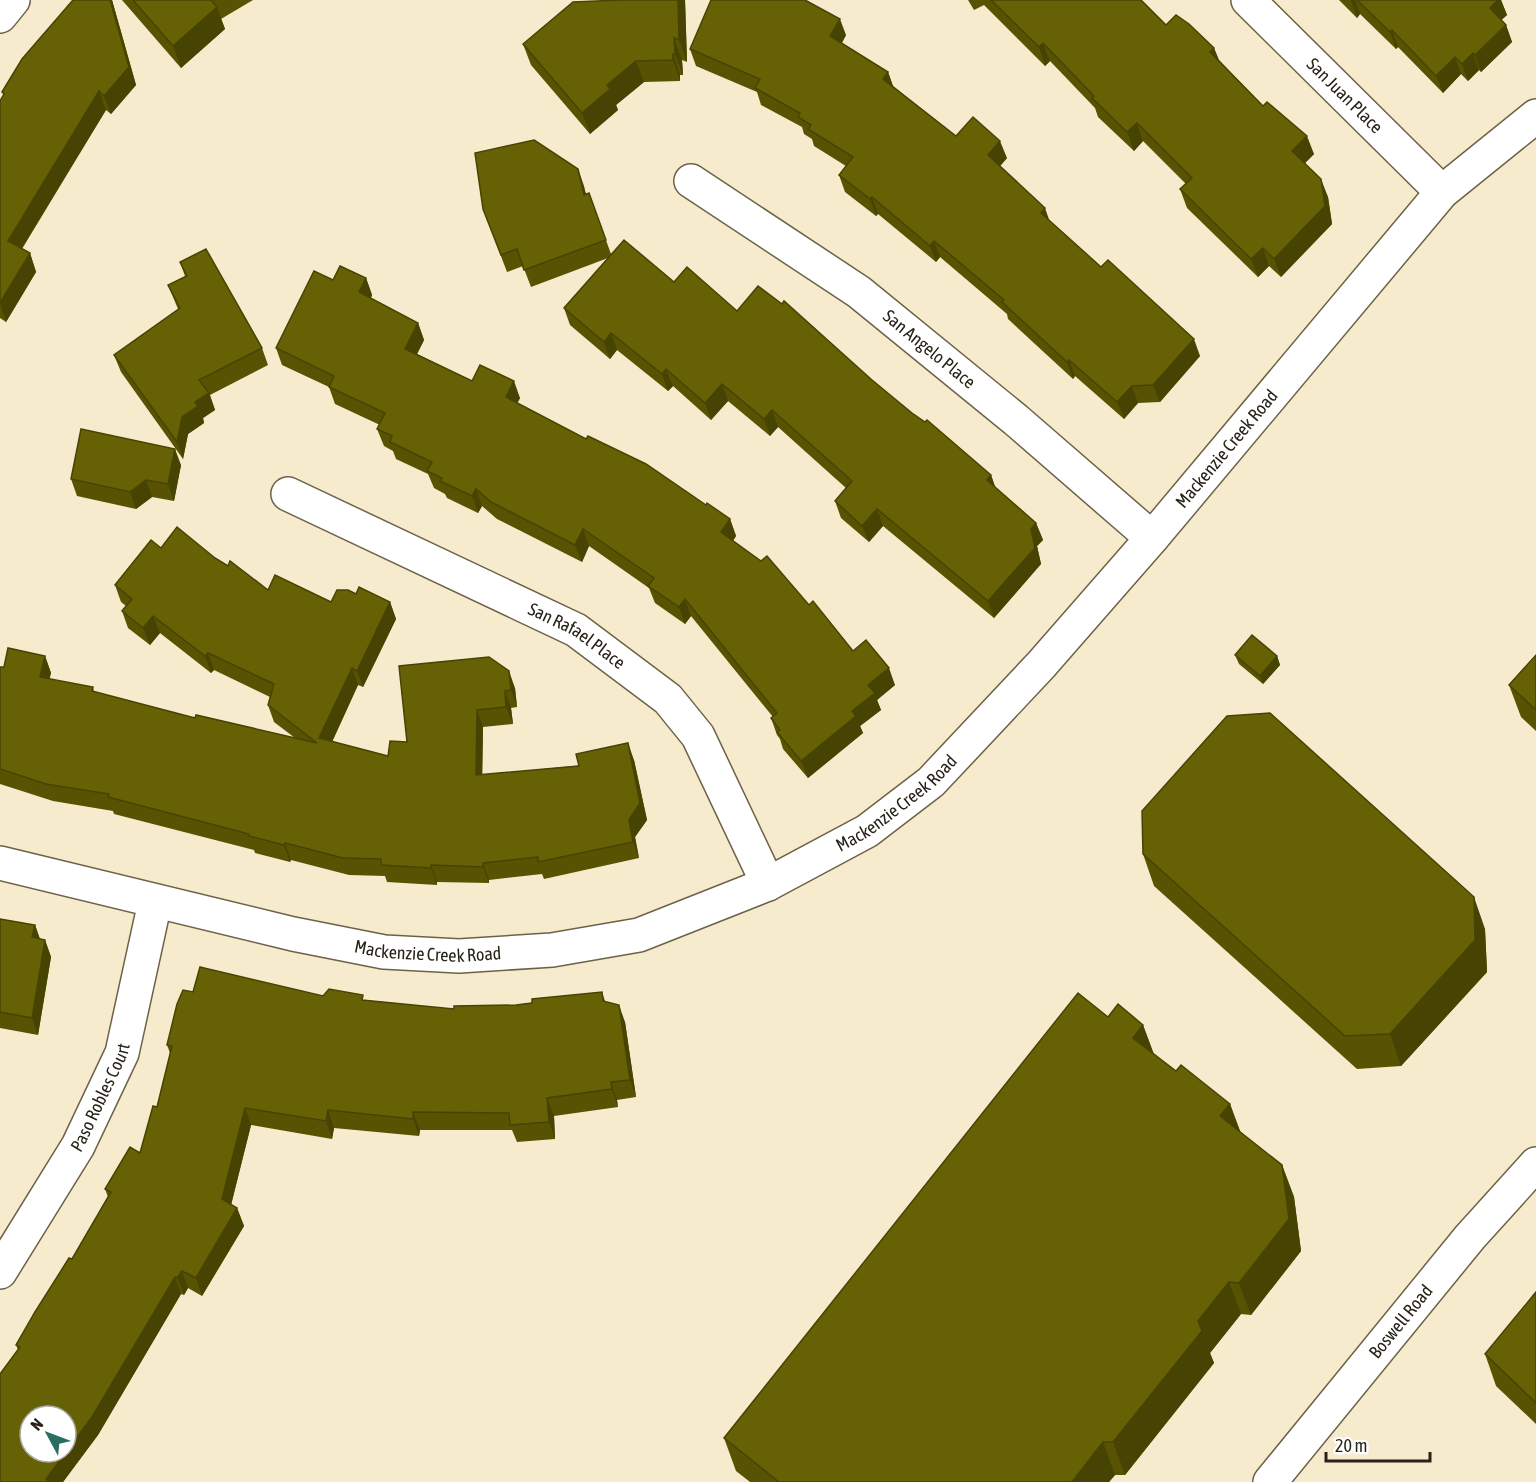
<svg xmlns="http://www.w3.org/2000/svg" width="1536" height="1482" viewBox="0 0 1536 1482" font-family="'Asap Condensed',sans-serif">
<rect width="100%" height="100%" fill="#f7ebcd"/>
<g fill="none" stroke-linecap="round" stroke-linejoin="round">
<!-- minor casing -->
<g stroke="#6d6248" stroke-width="36">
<g id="minor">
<path id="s1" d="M1248,0l194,192"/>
<path d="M0,16l13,-16"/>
<path id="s2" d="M691,181l168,111 157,128 136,118"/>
<path id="s3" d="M288,494l288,136 92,69 30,37 70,148"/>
<path id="s4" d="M0,1272l78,-126 44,-93 33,-151"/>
</g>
</g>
<!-- tertiary casing -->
<g stroke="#6d6248" stroke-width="36">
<g id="tertiary">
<path id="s5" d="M0,863l293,71 91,18 75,4 93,-6 87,-15 129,-51 99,-53 64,-49 110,-117 111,-127 290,-346 94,-76"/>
<path id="s6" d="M1270,1482l200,-245 66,-73"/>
</g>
</g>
<!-- minor -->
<use href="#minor" stroke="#fff" stroke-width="33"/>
<!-- tertiary -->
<use href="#tertiary" stroke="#fff" stroke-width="33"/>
</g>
<!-- wall -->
<g fill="#585303">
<path d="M73,0h39l24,85 -25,29 -5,-4 -84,139 8,4 6,19 -30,50 -6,-4v-217l4,-6 -2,-3z"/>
<path d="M122,0h131l-32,19 4,10 -44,39z"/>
<path d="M620,0h65l2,62 -5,-2 1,15h-3v6l-36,1 -28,23 2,5 -28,24 -59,-69 -8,-21z"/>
<path d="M968,0h173l25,25 48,23 5,12 44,46 51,48 -9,9 23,34 4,27 -51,53 -12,-11 -11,11 -71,-69 -7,-19 6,-5 -43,-43 -9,10 -36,-34 -3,-9 -45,-47 -5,5 -61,-61 -10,5z"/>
<path d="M1339,0h162l6,15 -6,5 5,5 6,17 -31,30 -2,-2 -11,11 -7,-7 -18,19 -45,-46 -2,2 -36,-35 -3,4z"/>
<path d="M846,35l-4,8 46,29 5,14 63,50 51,22 -7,8 50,55 150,135 -40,46 -22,1 -14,16 -49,-43 -2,3 -65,-60 -1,-5 -67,-57 -4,5 -58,-48 -2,2 -31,-24 -6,-17 7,-9 -32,-20 -2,-7 -8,-5 -2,-7 -41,-22 -4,-13 -61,-26 -6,-17z"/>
<path d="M578,169l8,25 3,-1 22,61 126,57 135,69 40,33 79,62 4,12 41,36 7,17 -6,6 4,18 -47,54 -111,-92 -14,16 -28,-24 -6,-17 11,-13 -68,-61 -8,9 -42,-35 -17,19 -38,-34 -5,5 -51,-41 -7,9 -40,-34 -6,-17 44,-50 -77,29 -8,-21 -16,6 -24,-63z"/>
<path d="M180,262l82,86 6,17 -58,30 5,15 -12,8 1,5 -16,11 -5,25 -62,-87 -7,-17 64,-46 -10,-24 17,-9z"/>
<path d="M366,278l6,17 -1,3 47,25 6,17 -7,14 55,27 48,17 -3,5 213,116 6,17 -3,5 76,64 44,46 42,34 -18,15 4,10 -21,16 3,7 -55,45 -25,-29 -3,-10 -3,-4 -6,-17 2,-1 -82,-101 -6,8 -30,-21 -6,-15 -60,-42 -7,16 -85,-43 -15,-13 -4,7 -31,-15 -2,-4 -11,-6 -6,-14 -32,-15 -3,-8 -9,-5 -7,-17 3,-4 -45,-21 -6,-17 -47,-22 -6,-17 57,-68z"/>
<path d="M181,465l-7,36 -22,-4 -16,12 -59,-13 -6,-17z"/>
<path d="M161,548l54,10 53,32 63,12 25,-8 34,8 6,17 -33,68 -5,-2 -26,57 56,14 19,-14 -8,-76 116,22 2,19 -6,1 2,16 -30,3 -1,48 152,-15 13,60 -12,17 4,21 -95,21 -2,-5 -53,6v3l-52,-1v3l-50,-3 -2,-6 -36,-1 -58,-15 -1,2 -35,-9 -1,-3 -140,-36 -1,-3 -60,-10 -53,-17v-117h4l41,-11 6,17 -2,6 44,8 1,5 101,26 100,20 -21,-16 -6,-17 2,-8 -56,-27 -3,3 -51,-40 -10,12 -22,-17 -6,-17 4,-5 -5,-4 -6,-17z"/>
<path d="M1235,655l42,1 3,9 -17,19 -24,-20z"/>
<path d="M1536,655v76l-15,-14 -12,-32z"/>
<path d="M1143,854l342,75 2,43 -86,94 -44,3 -203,-183z"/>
<path d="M0,919l35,6 5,14 5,1 6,17 -13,78 -38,-7z"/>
<path d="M193,992l130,4 131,13 62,-4 86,-13 3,9 20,21 11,75 -19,3 1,7 -64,9 1,23 -38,3 -5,-12h-92l-1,6 -85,-8 -2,11 -81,-14 -20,80 6,3 7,18 -42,70 -14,-8 -4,7 -3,-1 -83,141 -35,47h-63l18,-132 -2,-5 56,-86 36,-62 -3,-8 35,-36 17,-46 13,-54 -3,-8z"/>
<path d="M1108,1017l35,8 11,30 22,16 54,33 10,28 42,33 12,32 7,54 -50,64 -10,-1 -31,39 4,10 -89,112h-10l-6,7h-359l-14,-11 -12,-33z"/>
<path d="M1536,1292v132l-40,-38 -11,-32z"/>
</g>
<!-- shaded-wall -->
<g fill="#474403">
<path d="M110,0h2l24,85 -25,29 -7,-18z"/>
<path d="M678,0h7l2,62 -8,-22z"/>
<path d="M1351,0h4l5,14 -3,4 -6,-17z"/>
<path d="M1498,0h3l6,15 -11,10 -6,-17z"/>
<path d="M217,7l8,22 -44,39 -8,-22z"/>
<path d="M840,19l6,16 -10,18 -6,-17z"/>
<path d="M1506,25l6,17 -31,30 -6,-17z"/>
<path d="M1392,30l6,17 -2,2 -6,-17z"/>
<path d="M674,38l8,22 1,15 -8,-21z"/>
<path d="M1043,43l7,18 -5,5 -6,-19z"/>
<path d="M1214,48l7,18 -11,-14z"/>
<path d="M1473,53l6,17 -11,11 -6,-17z"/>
<path d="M673,54l7,21v6l-7,-21z"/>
<path d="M1455,57l6,17 -18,19 -7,-17z"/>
<path d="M636,61l8,21 -28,23 2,5 -28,24 -8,-21 25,-28z"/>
<path d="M888,72l6,17 -11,-10z"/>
<path d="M99,91l7,19 -91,149 -7,-18z"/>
<path d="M1137,123l6,18 -9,10 -7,-19z"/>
<path d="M1307,136l7,18 -15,15 -7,-18z"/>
<path d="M1000,141l7,17 -12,14 -7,-17z"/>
<path d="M578,169l6,17 6,26 -6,-17z"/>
<path d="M1321,179l7,18 4,27 -51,53 -7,-18z"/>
<path d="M872,197l6,17 -2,2 -6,-17z"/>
<path d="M1045,208l6,17 -10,-12z"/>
<path d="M934,241l6,16 -4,5 -6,-16z"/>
<path d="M1263,248l6,18 -11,11 -7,-18z"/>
<path d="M30,253l6,19 -30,50 -6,-19z"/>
<path d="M366,278l6,17 -7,14 -6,-17z"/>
<path d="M418,323l6,17 -13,26 -6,-17z"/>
<path d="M611,333l6,17 -7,9 -6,-17z"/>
<path d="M1194,339l6,17 -40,46 -7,-17z"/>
<path d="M1069,360l6,16 -2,3 -6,-17z"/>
<path d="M666,369l7,17 -5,5 -6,-17z"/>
<path d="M514,381l6,17 -8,16 -6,-17z"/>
<path d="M722,384l6,17 -17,19 -6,-17z"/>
<path d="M1132,386l6,17 -14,16 -7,-17z"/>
<path d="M209,393l6,17 -12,8 1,5 -16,11 -5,25 -6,-17 5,-25 13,-15z"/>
<path d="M772,410l6,17 -8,9 -6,-17z"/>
<path d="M175,449l6,16 -7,36 -6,-17z"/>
<path d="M991,475l6,17 -10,-12z"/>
<path d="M146,480l6,17 -16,12 -6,-17z"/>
<path d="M476,489l6,17 -4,7 -6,-17z"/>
<path d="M877,509l6,17 -14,16 -7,-16z"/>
<path d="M730,519l6,17 -9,13 -6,-17z"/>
<path d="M1036,523l7,17 -6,6 4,18 -47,54 -6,-17 43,-72z"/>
<path d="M583,529l6,17 -7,16 -7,-17z"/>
<path d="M685,599l6,17 -6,8 -6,-17z"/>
<path d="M390,602l6,17 -33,68 -6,-16z"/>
<path d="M153,616l7,17 -10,12 -7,-17z"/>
<path d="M208,653l6,17 -3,3 -6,-17z"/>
<path d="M45,656l6,17 -5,21 -6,-17z"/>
<path d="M1277,656l3,9 -17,19 -3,-8z"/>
<path d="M352,668l6,17 -32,70 -7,-17z"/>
<path d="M889,668l6,17 -18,15 4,10 -21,16 3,7 -55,45 -7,-17 51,-50 16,-26z"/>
<path d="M509,671l6,17 2,19 -6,-17z"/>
<path d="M505,691l6,17 2,16 -7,-17z"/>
<path d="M477,710l6,17 -1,65 -6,-17z"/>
<path d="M628,743l6,17 13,60 -12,17 4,21 -6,-16 -4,-22z"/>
<path d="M285,843l6,17 -1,2 -6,-17z"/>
<path d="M483,863l6,17v3l-6,-16z"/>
<path d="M431,865l6,17v3l-6,-17z"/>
<path d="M1474,897l11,32 2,43 -86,94 -11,-32z"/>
<path d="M35,925l6,17 -9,-5z"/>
<path d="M45,940l6,17 -13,78 -6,-17z"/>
<path d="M619,1005l6,17 11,75 -6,-17z"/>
<path d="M1143,1025l12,32 -22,-19z"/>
<path d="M611,1082l6,18 1,7 -6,-18z"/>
<path d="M547,1098l7,18 1,23 -6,-17z"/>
<path d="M1230,1104l12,32 -22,-20z"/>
<path d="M245,1108l6,17 -23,92 -6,-18z"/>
<path d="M328,1110l6,18 -2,11 -6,-18z"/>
<path d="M413,1112l7,18 -1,6 -6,-17z"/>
<path d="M1282,1165l12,32 7,54 -50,64 -12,-32z"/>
<path d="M237,1208l7,18 -42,70 -6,-18z"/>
<path d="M182,1271l6,17 -4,7 -7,-17z"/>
<path d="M175,1277l6,17 -83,141 -35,47h-16l-1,-3z"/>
<path d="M1229,1282l12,32 -31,39 4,10 -89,112 -12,-33 85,-121z"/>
<path d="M1103,1442l12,33 -6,7h-37z"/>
</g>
<!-- building -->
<g fill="#666104" stroke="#474403" stroke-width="1.5" fill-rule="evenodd">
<path d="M73,0h37l19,67 -25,29 -5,-5 -91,150 22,12 -30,50v-202l4,-7 -2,-2 20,-33z"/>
<path d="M133,0h78l6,7 -44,39z"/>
<path d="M620,0h58l1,40 -5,-2 1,16h-2v6l-37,1 -29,24 3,4 -28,24 -59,-69 50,-42z"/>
<path d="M711,0h94l35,19 -10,17 58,36 -5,7 73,57 17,-19 27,24 -12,14 57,53 -4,5 60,54 7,-7 86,79 -41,46 -21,1 -15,16 -48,-42 -2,2 -65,-60 2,-2 -70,-59 -4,5 -58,-49 -2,2 -31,-24 14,-18 -45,-28 3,-4 -13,-8 2,-4 -45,-25 5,-9 -70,-30z"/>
<path d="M991,0h150l25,25 10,-10 13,9 25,24 -4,4 53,54 4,-4 40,34 -15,15 29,28 4,27 -51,53 -11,-11 -12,11 -71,-70 12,-11 -55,-55 -10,9 -35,-34 2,-2 -51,-53 -4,4z"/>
<path d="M1357,0h141l-8,8 16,17 -31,30 -2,-2 -11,11 -7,-7 -19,19 -44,-46 -2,2z"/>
<path d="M534,140l44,29 6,26 5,-2 17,47 -82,30 -7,-21 -16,6 -18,-46 -8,-56z"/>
<path d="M624,240l50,42 13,-15 50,44 21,-25 24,18 2,-3 88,79 40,33 13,9 2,-2 64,55 -4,5 49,43 -5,6 4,19 -47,53 -111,-92 -15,17 -27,-25 17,-20 -80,-71 -8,9 -42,-35 -17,19 -39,-34 -4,5 -51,-41 -7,9 -40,-34z"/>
<path d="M206,249l56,99 -63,32 10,13 -14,9 3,4 -16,11 -5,25 -63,-87 66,-47 -12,-23 19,-9 -7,-14z"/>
<path d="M340,266l26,12 -7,14 59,31 -13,26 67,32 8,-16 34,16 -8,16 80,42 2,-3 58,28 60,41 1,-2 23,16 -9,13 40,29 6,-5 42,49 4,-4 40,50 13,-11 23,28 -21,17 7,8 -23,18 4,5 -55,45 -24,-29 3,-2 -9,-12 6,-5 -92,-114 -6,8 -31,-21 6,-8 -71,-49 -8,16 -84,-43 -15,-13 -4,7 -32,-15 2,-3 -15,-7 5,-9 -42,-20 2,-6 -15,-7 8,-16 -56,-26 5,-11 -58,-28 38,-77 19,9z"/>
<path d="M81,429l94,20 -7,35 -22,-4 -16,12 -59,-13z"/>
<path d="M177,527l38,31 13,8 2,-5 38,29 7,-15 56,27 6,-12h11l8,4 3,-7 31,15 -33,69 -5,-3 -33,70 69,18 2,-15 17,1 -8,-76 90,-9 20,14 2,19 -6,1 1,16 -29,3 -1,65 103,-9 -3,-12 52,-11 12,60 -11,17 4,22 -95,20v-5l-55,6v4l-52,-2v3l-50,-3v-6l-38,-1 -58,-15 -1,2 -35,-9v-2l-141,-37 1,-3 -63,-10 -46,-15v-102h4l4,-19 37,8 -5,21 53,10 -1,4 103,27 1,-3 121,28 -49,-38 6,-21 -66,-31 -3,3 -52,-40 -10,12 -21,-17 10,-12 -17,-14 36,-45 10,8z"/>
<path d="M1252,635l25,21 -17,20 -25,-21z"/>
<path d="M1536,655v55l-27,-25z"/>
<path d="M1270,713l204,184 1,43 -85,94 -45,2 -202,-182 -1,-43 85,-95z"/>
<path d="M0,919l35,6 -3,12 13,3 -13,78 -32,-6z"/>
<path d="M200,967l123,29 6,-7 34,6 -1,5 92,9v-3l62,-1 16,-2v-4l70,-7 1,9 16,4 11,75 -19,2 1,7 -65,9 2,24 -39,3 -1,-12 -96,-1v7l-85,-9 -2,11 -81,-13 -23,91 15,9 -41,70 -14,-7 -5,7 -2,-1 -83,140 -46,62 4,3h-50v-108l20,-27 -4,-2 19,-33 34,-54 3,1 39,-67 -6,-3 25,-42 10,6 13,-47 4,1 15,-61 -5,-1 10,-41 6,-14 10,2zM30,1416h36v36h-36z"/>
<path d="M1078,993l30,24 10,-13 25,21 -10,13 43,33 5,-6 49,39 -10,12 62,49 7,54 -50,64 -10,-1 -31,39 4,10 -89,111h-10l-31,40h-293l-55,-44z"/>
<path d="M1536,1292v111l-51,-49z"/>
</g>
<g text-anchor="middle" stroke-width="6" stroke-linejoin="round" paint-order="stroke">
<!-- street labels -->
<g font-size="18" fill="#282318" stroke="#fff">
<text dy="6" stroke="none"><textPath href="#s1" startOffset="136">San Juan Place</textPath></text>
<text dy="6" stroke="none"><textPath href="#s2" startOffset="292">San Angelo Place</textPath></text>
<text dy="6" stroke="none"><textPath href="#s5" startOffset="1428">Mackenzie Creek Road</textPath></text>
<text dy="6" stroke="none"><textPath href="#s3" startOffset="322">San Rafael Place</textPath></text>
<text dy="6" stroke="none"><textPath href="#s5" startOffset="942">Mackenzie Creek Road</textPath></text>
<text dy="6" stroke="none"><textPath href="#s5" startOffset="438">Mackenzie Creek Road</textPath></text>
<text dy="6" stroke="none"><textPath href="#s4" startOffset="202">Paso Robles Court</textPath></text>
<text dy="6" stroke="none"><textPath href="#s6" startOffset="207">Boswell Road</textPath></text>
</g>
</g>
<!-- north arrow -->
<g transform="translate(48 1434) rotate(311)"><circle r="28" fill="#ffffff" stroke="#a9a7a3" stroke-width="1.5"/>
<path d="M0-4.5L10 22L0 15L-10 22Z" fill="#2a6e62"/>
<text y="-9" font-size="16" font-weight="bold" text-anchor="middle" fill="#282318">N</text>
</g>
<!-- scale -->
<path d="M1326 1452v9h104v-9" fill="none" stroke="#282318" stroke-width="3"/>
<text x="1335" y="1452" font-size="18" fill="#282318" stroke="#ffffff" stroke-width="4.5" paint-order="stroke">20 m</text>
</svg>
